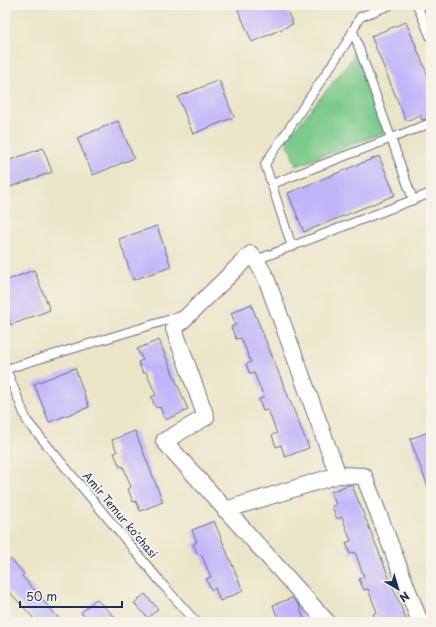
<svg xmlns="http://www.w3.org/2000/svg" width="436" height="627" viewBox="0 0 436 627" font-family="'Playpen Sans',sans-serif">
<rect width="100%" height="100%" fill="#f7f3e8"/>
<filter id="ink" filterUnits="userSpaceOnUse"><feTurbulence type="fractalNoise" baseFrequency=".025" numOctaves="2"/><feDisplacementMap in="SourceGraphic" scale="8" xChannelSelector="R" yChannelSelector="G"/><feConvolveMatrix kernelMatrix="1 2 1 2 8 2 1 2 1" color-interpolation-filters="sRGB"/></filter>
<filter id="wash" filterUnits="userSpaceOnUse"><feTurbulence type="fractalNoise" baseFrequency=".012" numOctaves="4" result="noise"/><feDisplacementMap in="SourceGraphic" scale="16" xChannelSelector="R" yChannelSelector="G"/><feGaussianBlur stdDeviation="0.9" result="paint"/><feColorMatrix in="noise" values="0 0 0 0 0 0 0 0 0 0 0 0 0 0 0 0 0 1.4 0 .05"/><feComposite in="paint" operator="in"/></filter>
<g filter="url(#wash)">
<rect width="100%" height="100%" fill="#ebe5c7"/>
<!-- green -->
<path fill="#7aca8a" stroke="#4a7c74" d="M356,54l29,78 -89,34 -10,-26z"/>
<g id="blocks">
<!-- building -->
<g fill="#c1b5f9">
<path d="M236,5h48l9,19 -41,18z"/>
<path d="M406,22l25,61v35l-9,2 -2,-5 -14,6 -35,-85z"/>
<path d="M219,80l15,37 -41,17 -15,-37z"/>
<path d="M118,121l16,37 -41,17 -16,-37z"/>
<path d="M43,148l9,24 -47,17v-27z"/>
<path d="M379,156l16,39 -91,37 -16,-39z"/>
<path d="M157,226l14,41 -38,13 -14,-41z"/>
<path d="M34,270l16,40 -39,15 -6,-16v-28z"/>
<path d="M251,304l58,144 -24,9 -4,-12 -5,2 -4,-12 5,-2 -9,-23 -5,1 -4,-12 5,-2 -10,-24 -4,1 -4,-10 5,-2 -10,-24 -5,1 -5,-12 5,-2 -5,-12z"/>
<path d="M159,340l29,70 -23,10 -5,-13 -4,1 -5,-11 5,-2 -10,-23 -3,1 -5,-11 5,-2 -6,-11z"/>
<path d="M75,368l14,39 -40,15 -15,-38z"/>
<path d="M135,431l28,71 -23,9 -4,-10 -3,1 -5,-13 3,-2 -8,-21 -3,1 -6,-14 3,-1 -5,-12z"/>
<path d="M431,431v60l-1,1 -20,-53z"/>
<path d="M348,485h4l55,137h-31l-3,-8 4,-2 -9,-23 -4,1 -5,-11 5,-2 -9,-25 -5,2 -4,-11 5,-2 -9,-24 -5,2 -5,-13 4,-1 -5,-13z"/>
<path d="M214,521l29,70 -23,10 -5,-13 -4,2 -5,-11 5,-2 -10,-23 -3,1 -5,-11 4,-2 -5,-12z"/>
<path d="M11,559l13,15 -2,2 40,46h-25l-32,-35v-22z"/>
<path d="M145,594l13,15 -10,9 -14,-15z"/>
<path d="M292,598l7,7 6,17h-26l-6,-17z"/>
<path d="M96,599l24,23h-30l-9,-9z"/>
</g>
</g>
</g>
<g filter="url(#ink)">
<use href="#blocks" fill-opacity="0" stroke="#646f83" stroke-width="1"/>
<g fill="none" stroke-linecap="round" stroke-linejoin="round">
<!-- service casing -->
<g stroke="#646f83" stroke-width="10">
<g id="service">
<path d="M417,5l14,33"/>
<path d="M353,31l60,169"/>
<path d="M272,184l159,-61"/>
<path d="M292,247l-27,-83 82,-122 13,-25 30,-12"/>
<path d="M256,260l175,-67"/>
<path d="M5,366l22,55 137,165 32,36"/>
<path d="M6,369l178,-54"/>
</g>
</g>
<!-- minor casing -->
<g stroke="#646f83" stroke-width="18">
<g id="minor">
<path d="M225,510l113,-35"/>
<path d="M327,622l-163,-181 42,-24 -32,-88 77,-75 5,6 10,18 72,197 26,1 56,146"/>
</g>
</g>
<!-- service -->
<use href="#service" stroke="#fff" stroke-width="8"/>
<!-- minor -->
<use href="#minor" stroke="#fff" stroke-width="16"/>
</g>
</g>
<g text-anchor="middle" stroke-width="4" stroke-linejoin="round" paint-order="stroke">
<!-- street labels -->
<g font-size="11" fill="#1b2f5e" stroke="#f7f3e8">
<text transform="translate(120 515) rotate(50)" y="4">Amir Temur ko'chasi</text>
</g>
</g>
<!-- margin -->
<rect width="436" height="627" fill="none" stroke="#f7f3e8" stroke-width="20"/>
<!-- north arrow -->
<g transform="translate(398 589) rotate(142)" stroke="#f7f3e8" stroke-width="3" paint-order="stroke">
<path d="M0-3L7 15L0 10L-7 15Z" fill="#1b2f5e"/>
<text y="-6" font-size="11" font-weight="bold" text-anchor="middle" fill="#1b2f5e">N</text>
</g>
<!-- scale -->
<path d="M20 601v6h102v-6" fill="none" stroke="#1b2f5e" stroke-width="2"/>
<text x="26" y="601" font-size="12" fill="#1b2f5e" stroke="#f7f3e8" stroke-width="3" paint-order="stroke">50 m</text>
</svg>
